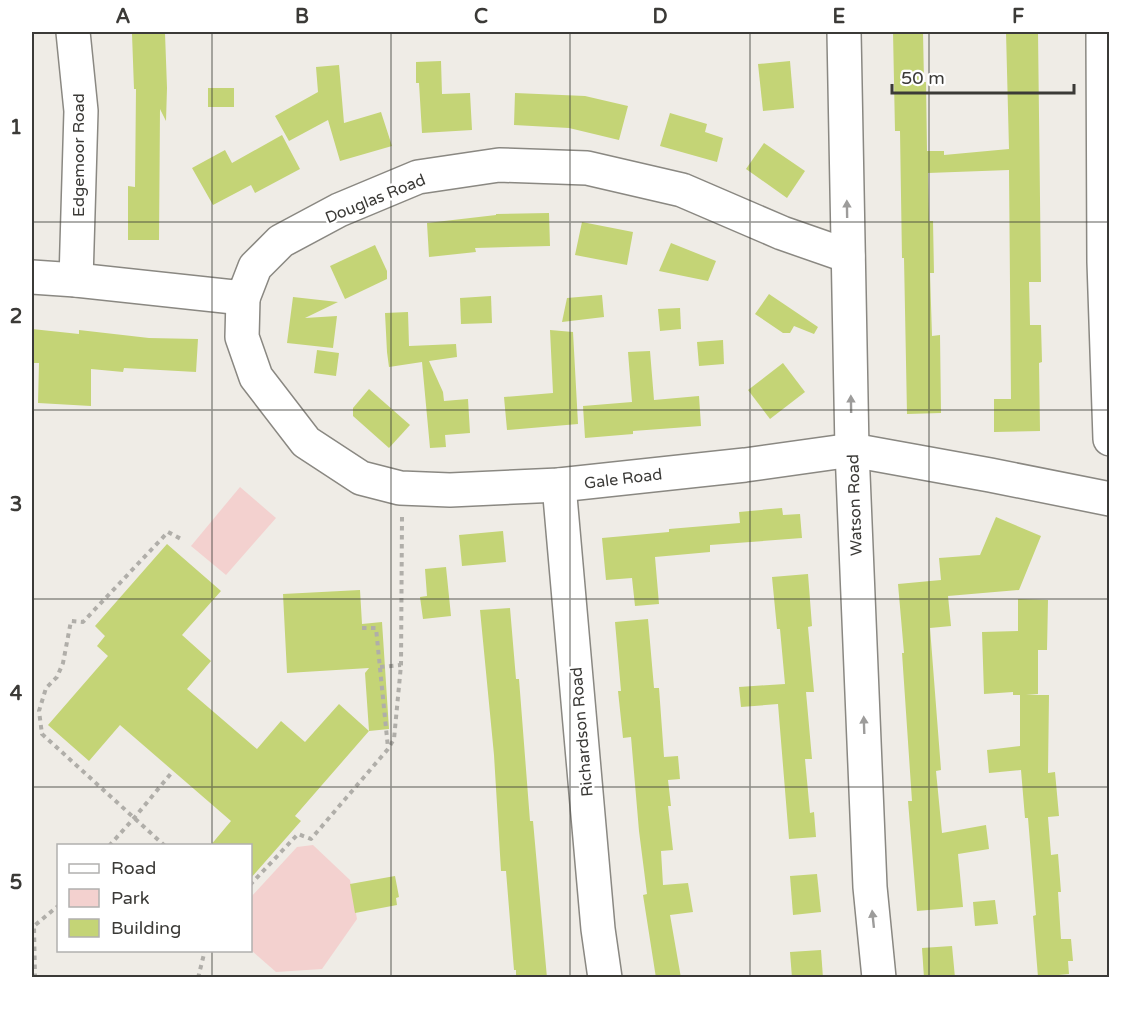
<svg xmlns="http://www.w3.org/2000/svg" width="1141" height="1009" viewBox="0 0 1141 1009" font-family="'Varela Round',sans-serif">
<rect width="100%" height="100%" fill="#efece6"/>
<!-- green -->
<g fill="#f3d1cf">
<path d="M240,487l36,31 -50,57 -35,-29z"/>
<path d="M313,845l37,35 7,39 -35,50 -46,3 -25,-22 -1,-52 47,-51z"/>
</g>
<!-- building -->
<g fill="#c4d476">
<path d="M893,32h30l1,50h2l1,69h17v4l65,-6 -3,-117h32l3,250h-12l1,43h11l1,37 -3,1 1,68 -46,1v-33h17l-2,-229 -81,3 1,48h4l1,52h-4l2,63 8,-1 1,78 -34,1 -3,-156h-2l-2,-127h-5z"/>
<path d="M165,33l2,55 -1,33 -6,-12 -1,131h-31v-54l7,1 1,-98h-2l-2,-55z"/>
<path d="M441,61l1,33 28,-1 2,37 -50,3 -3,-50h-3v-21z"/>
<path d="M790,61l4,47 -31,3 -5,-47z"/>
<path d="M339,65l5,58 37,-11 11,34 -52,15 -12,-41 -39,21 -14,-25 43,-24 -2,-25z"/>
<rect x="208" y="88" width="26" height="19"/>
<path d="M515,93l70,3 43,10 -9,34 -50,-12 -55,-3z"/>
<path d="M670,113l37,11 -2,8 18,6 -6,24 -57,-16z"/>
<path d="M282,135l18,34 -45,24 -4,-8 -38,20 -21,-37 33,-18 7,13z"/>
<path d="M764,143l41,28 -18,27 -41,-29z"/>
<path d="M549,213l1,33 -75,2 1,4 -47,5 -2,-34 69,-8v-1z"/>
<path d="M582,222l51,10 -6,33 -52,-10z"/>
<path d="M671,243l45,18 -8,20 -49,-10z"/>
<path d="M375,245l12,26v8l-42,20 -15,-33z"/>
<path d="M769,294l49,33 -4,7 -20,-8 -4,7h-7l-28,-19z"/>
<path d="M602,295l2,22 -42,5 5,-24z"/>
<path d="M491,296l1,27 -31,1 -1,-26z"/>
<path d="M293,297l45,5 -33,16 32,-2 -4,32 -46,-5z"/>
<path d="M680,308l1,21 -21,2 -2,-22z"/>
<path d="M408,312l1,34 47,-2 1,13 -28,4 14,31 1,9 24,-2 2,34 -25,2 1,12 -16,1 -8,-86 -33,5 -2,-15 -2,-39z"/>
<path d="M32,329l47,5v-4l70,8 49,1 -2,33 -72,-4 -1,4 -32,-3v37l-53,-3 1,-40h-7z"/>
<path d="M550,330l23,2 5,92 -71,6 -3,-33 49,-4z"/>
<path d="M723,340l1,24 -25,2 -2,-24z"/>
<path d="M317,350l22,3 -3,23 -22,-3z"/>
<path d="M650,351l4,49 45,-4 2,30 -68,5v3l-48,4 -2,-32 49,-4 -4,-50z"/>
<path d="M783,363l22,29 -35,27 -22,-29z"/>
<path d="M369,389l41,36 -21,23 -36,-32v-8z"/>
<path d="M782,508l1,7 17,-1 2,24 -92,7v7l-55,5 4,47 -24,2 -3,-28 -26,2 -4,-42 67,-6v-3l71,-6 -1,-11z"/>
<path d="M996,517l45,19 -22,54 -71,6 3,30 -21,2 11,142 -5,1 6,62 44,-8 3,24 -31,5 5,53 -46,4 -9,-110h4l-10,-148h2l-6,-69 43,-4 -2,-22 41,-3z"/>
<path d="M503,531l3,31 -44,4 -3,-31z"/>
<path d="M167,544l54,47 -39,44 29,26 -24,28 70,60 24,-28 24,21 34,-38 30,27 -74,85 6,5 -51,58v-33h-40l21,-25 -111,-96 -31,36 -41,-36 60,-69 -11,-10 8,-10 -10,-10z"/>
<path d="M446,567l5,49 -28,3 -3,-22 7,-1 -2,-27z"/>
<path d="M808,574l4,52 -4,1 6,65h-8l6,67h-7l5,54 4,-1 2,25 -27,2 -11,-135 -37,3 -2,-20 46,-3 -5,-55h-3l-5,-52z"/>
<path d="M360,590l2,34 20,-2 7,107 -20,2 -4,-58 4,-5 -82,5 -4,-79z"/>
<path d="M1018,599l30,1 -1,50h-9v44l-12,1h23l-1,78 7,-1 4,44 -11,1 3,38 7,-1 3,38h-3l3,47h10l2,22h-5l1,13 -31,3 -5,-61 3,-1 -8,-97h-3l-4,-48 -32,3 -2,-23 33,-4v-51h-7v-3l-29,2 -2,-62 36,-1z"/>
<path d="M510,608l6,71h3l11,142h3l14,157h-31v-8h-2l-8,-99h-5l-7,-116 -14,-145z"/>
<path d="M648,619l6,69h5l5,69 14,-1 2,23 -12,1 3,26h-3l5,44 -12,1 2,34 25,-2 5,29 -23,3 11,63h-25l-13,-83 4,-1 -8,-63 -8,-94 -8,1 -5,-47h3l-6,-69z"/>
<path d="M817,874l4,38 -28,3 -3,-39z"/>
<path d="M395,876l4,21 -3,1 1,7 -42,8 -5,-29z"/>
<path d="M995,900l3,24 -23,2 -2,-24z"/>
<path d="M952,946l3,32h-31l-2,-30z"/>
<path d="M821,950l2,28h-31l-2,-26z"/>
</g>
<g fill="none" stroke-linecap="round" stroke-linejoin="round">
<!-- minor casing -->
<g stroke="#8a8882" stroke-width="36">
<g id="minor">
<path d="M73,32l8,79 -5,169"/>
<path d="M844,32l8,418 18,437 9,91"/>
<path d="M1103,32l1,230 6,177"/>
<path d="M32,277l44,3 167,18 12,-31 26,-26 58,-31 79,-33 81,-12 88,3 95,22 100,43 66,23"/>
<path d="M243,298l-1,39 14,40 50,65 55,36 39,10 50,2 109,-5 186,-20 107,-15 138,25 120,24"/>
<path d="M559,485l39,444 7,49"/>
</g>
</g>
<!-- path -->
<g stroke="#b0aea9" stroke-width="4" stroke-dasharray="4.5 4.5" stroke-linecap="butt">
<path d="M362,628h14l12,120"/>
<path d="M380,667l21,-2"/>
<path d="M109,846l26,-29 38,-46"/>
<path d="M165,846l-123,-112 -3,-23 7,-23 11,-11 6,-14 8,-42 12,1 85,-90 15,8"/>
<path d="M250,885l48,-51 13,5 77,-90 6,-10 7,-74 1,-149"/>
<path d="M35,978l-1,-52 24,-20"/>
<path d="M198,978l7,-28"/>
</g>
<!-- minor -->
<use href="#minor" stroke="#fff" stroke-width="33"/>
</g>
<!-- one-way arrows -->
<defs><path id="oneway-solid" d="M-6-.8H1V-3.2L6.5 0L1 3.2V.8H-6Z" transform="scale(1.5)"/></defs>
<g fill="#9d9c9b">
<use href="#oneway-solid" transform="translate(847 209) rotate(-91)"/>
<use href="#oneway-solid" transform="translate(851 404) rotate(-91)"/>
<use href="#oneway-solid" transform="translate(864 725) rotate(-92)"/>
<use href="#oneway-solid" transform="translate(873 919) rotate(-96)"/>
</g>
<!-- grid -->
<path fill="none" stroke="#3b3a37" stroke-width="1.5" stroke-opacity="0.55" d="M212,32v814M391,32v946M570,32v946M750,32v946M929,32v946M32,222h1078M32,410h1078M32,599h1078M32,787h1078M212,950v28"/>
<g text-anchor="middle" stroke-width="5" stroke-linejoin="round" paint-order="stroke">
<!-- street labels -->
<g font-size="16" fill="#3b3a37" stroke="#fff">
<text transform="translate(78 155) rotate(-90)" y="6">Edgemoor Road</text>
<text transform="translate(375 198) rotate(-22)" y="6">Douglas Road</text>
<text transform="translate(623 478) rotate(-7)" y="6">Gale Road</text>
<text transform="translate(854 505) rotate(-92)" y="6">Watson Road</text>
<text transform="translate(581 732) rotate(-95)" y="6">Richardson Road</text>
</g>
</g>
<!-- border -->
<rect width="1141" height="1009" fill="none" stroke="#ffffff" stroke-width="66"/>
<!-- legend -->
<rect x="57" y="844" width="195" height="108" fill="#ffffff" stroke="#b1b0af" stroke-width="1.5"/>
<rect x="69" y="864" width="30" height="9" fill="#ffffff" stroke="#b1b0af" stroke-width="1.5"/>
<text x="111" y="874" font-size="18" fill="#3b3a37">Road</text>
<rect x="69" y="889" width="30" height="18" fill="#f3d1cf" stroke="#b1b0af" stroke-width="1.5"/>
<text x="111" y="904" font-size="18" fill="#3b3a37">Park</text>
<rect x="69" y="919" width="30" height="18" fill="#c4d476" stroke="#b1b0af" stroke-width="1.5"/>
<text x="111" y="934" font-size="18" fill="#3b3a37">Building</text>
<!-- scale -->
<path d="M892 84v9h182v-9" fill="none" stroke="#3b3a37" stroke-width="3"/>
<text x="901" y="84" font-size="18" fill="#3b3a37" stroke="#ffffff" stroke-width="4.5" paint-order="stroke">50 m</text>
<rect x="33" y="33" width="1075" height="943" fill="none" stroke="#3b3a37" stroke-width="2"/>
<g font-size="20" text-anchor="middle" font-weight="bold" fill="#3b3a37">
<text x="123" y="23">A</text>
<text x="302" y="23">B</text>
<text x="481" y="23">C</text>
<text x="660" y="23">D</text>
<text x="839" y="23">E</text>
<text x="1018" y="23">F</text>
<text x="16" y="134">1</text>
<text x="16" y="323">2</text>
<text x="16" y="511">3</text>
<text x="16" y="700">4</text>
<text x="16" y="889">5</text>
</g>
</svg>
